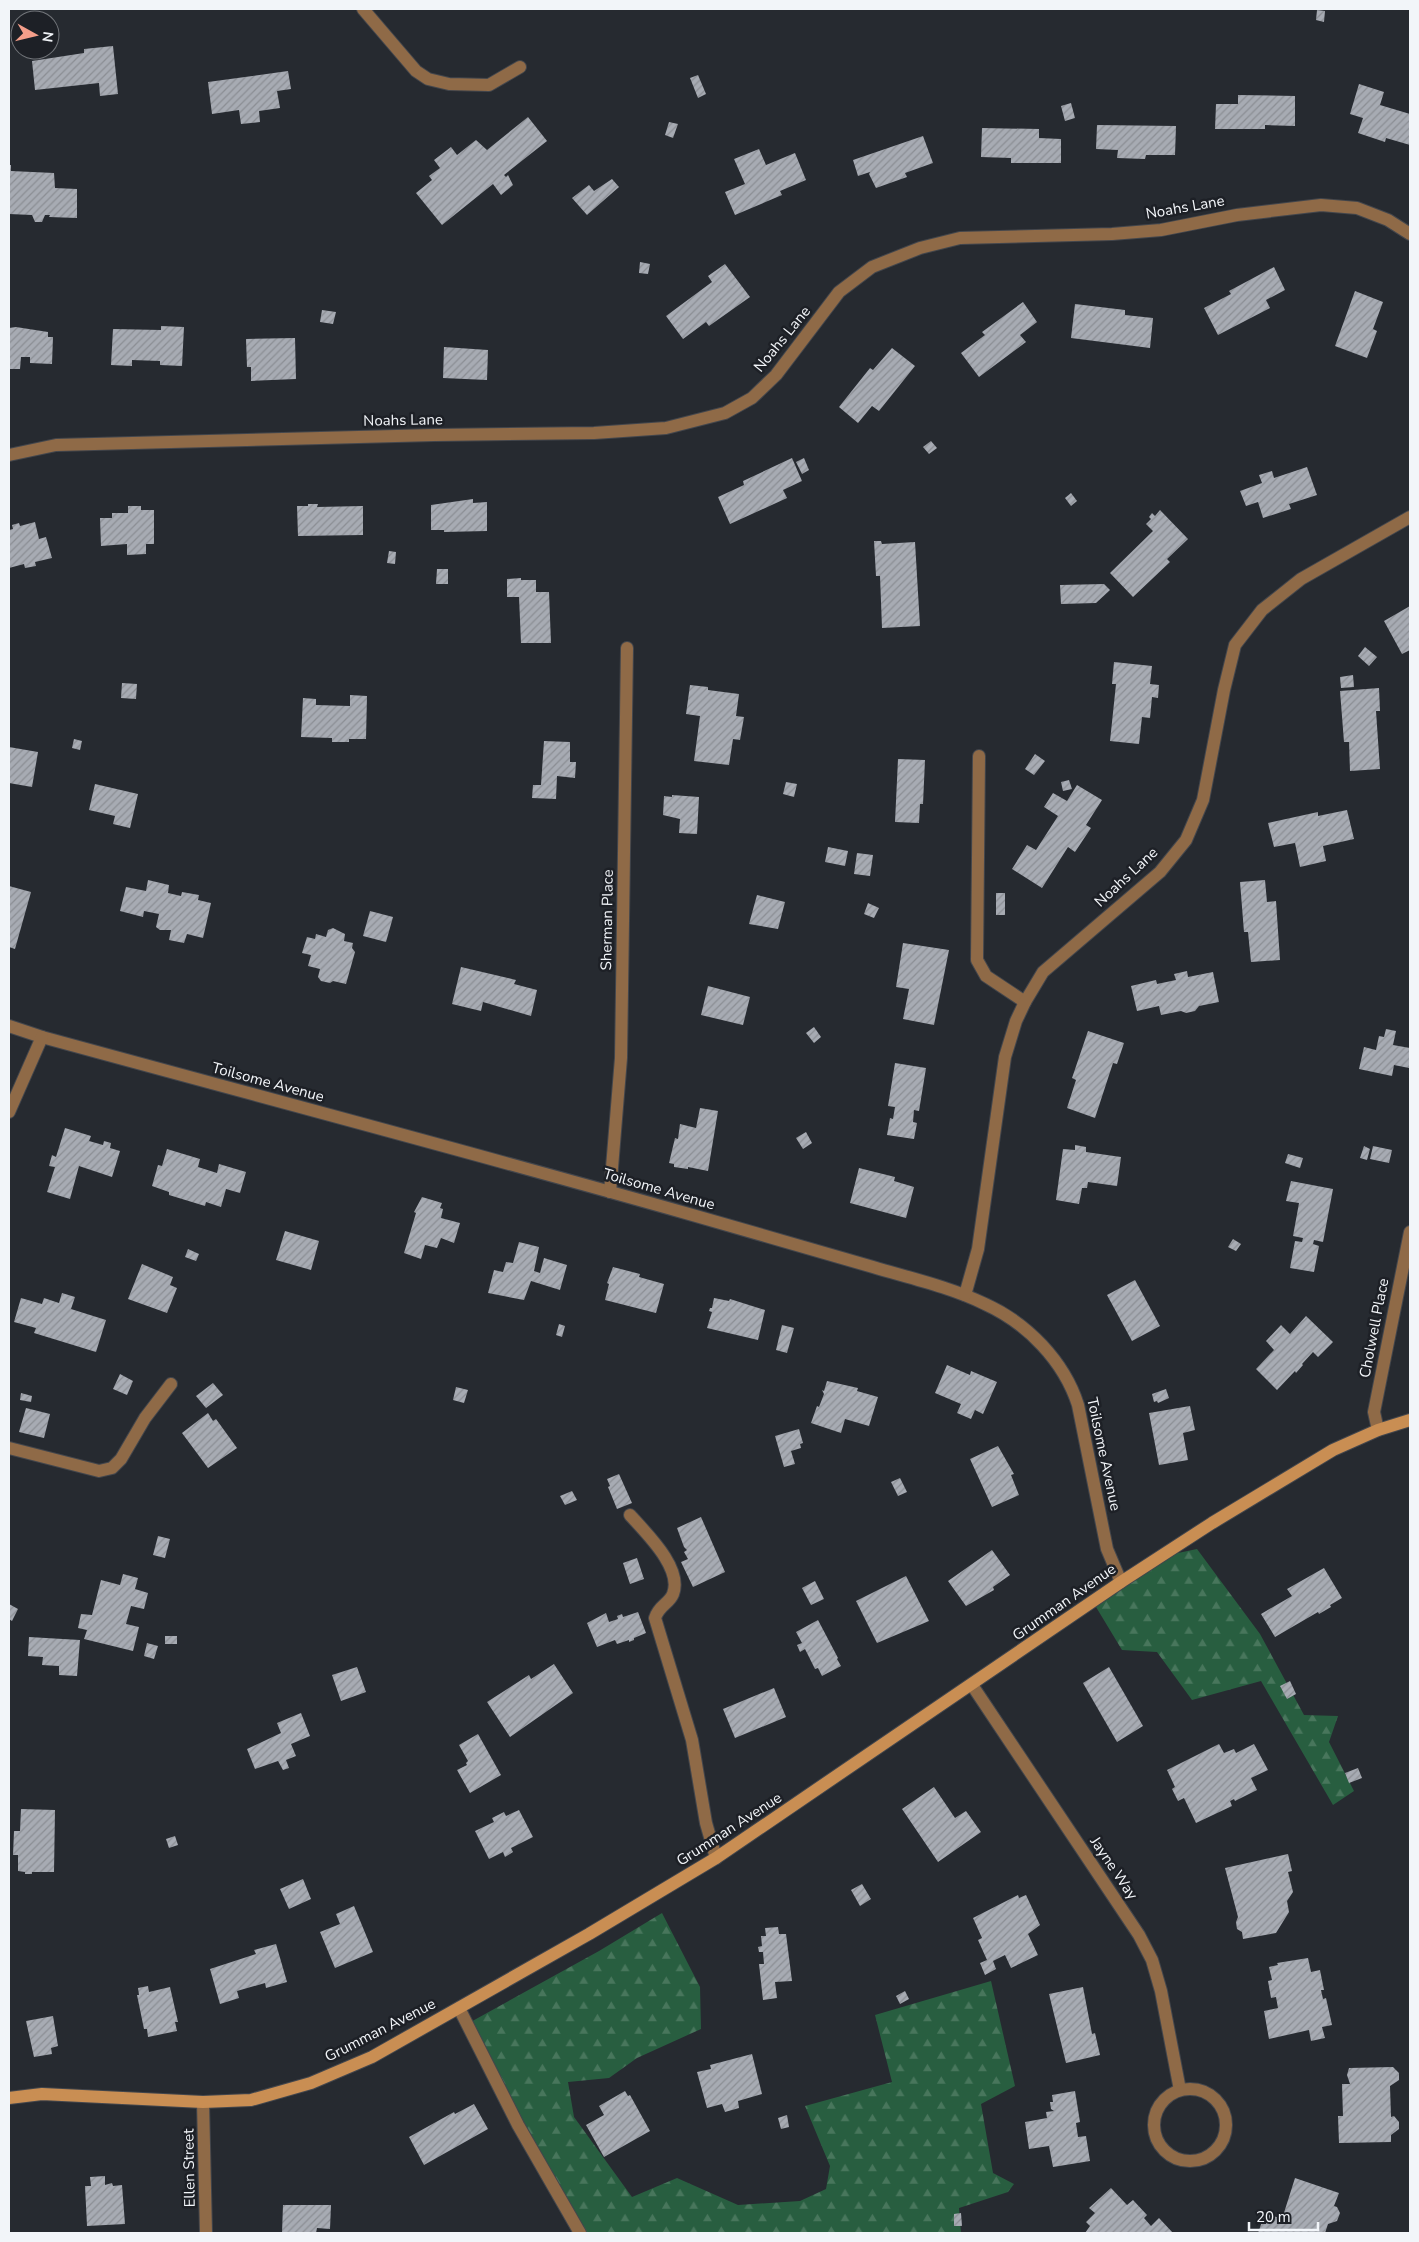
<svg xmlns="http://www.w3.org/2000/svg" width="1419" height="2242" viewBox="0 0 1419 2242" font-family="'Nunito Sans',sans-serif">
<defs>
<pattern id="forest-firs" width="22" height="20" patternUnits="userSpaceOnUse" patternTransform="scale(1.25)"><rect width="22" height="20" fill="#285e40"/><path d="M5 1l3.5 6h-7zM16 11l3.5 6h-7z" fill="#48765c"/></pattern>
<pattern id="building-hatch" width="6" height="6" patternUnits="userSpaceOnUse" patternTransform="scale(1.25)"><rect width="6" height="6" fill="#a7abb3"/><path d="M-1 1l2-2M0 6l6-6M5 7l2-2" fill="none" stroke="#8b8e94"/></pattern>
</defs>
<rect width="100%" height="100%" fill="#262a30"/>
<!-- forest -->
<g fill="url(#forest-firs)">
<path d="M1197,1549l63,85 44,81 34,1 -9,26 25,49 -21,14 -72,-124 -69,19 -35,-48 -35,-2 -29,-48 66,-45z"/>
<path d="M662,1913l38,74 1,42 -64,29 -28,20 -41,4 6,35 58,80 45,-19 61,27 62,-4 26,-12 4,-23 -25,-60 87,-24 -17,-67 116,-34 24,105 -34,18 12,69 21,11 -6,8 -49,16 2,25h-381l-113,-209 132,-73z"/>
</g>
<!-- building -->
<g fill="url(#building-hatch)">
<path d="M1317,10l8,1 -1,11 -8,-2z"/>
<path d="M113,46l5,48 -18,2 -1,-13 -64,7 -3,-29 52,-8v-4z"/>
<path d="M288,71l3,18 -14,2 3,17 -21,3 1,11 -19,2 -2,-14 -27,4 -4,-32z"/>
<path d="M698,75l8,19 -8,4 -8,-20z"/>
<path d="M1359,84l25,8 -4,13 30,9v31l-24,-7 -1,4 -27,-9 5,-15 -13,-4z"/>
<path d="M1238,95l57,1v30l-30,-1v4h-50l1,-25h22z"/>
<path d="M1071,103l4,15 -10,3 -4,-15z"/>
<path d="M528,117l19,24 -43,34 2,2 2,-2 5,10 -12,10 -8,-11 -51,41 -26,-32 16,-13 -3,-4 11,-8 -6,-8 17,-13 6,8 19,-15 11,10z"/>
<path d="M669,122l9,2 -5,14 -8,-3z"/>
<path d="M1097,125l79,1 -1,29h-29l-1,4 -28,-1 1,-8 -22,-1z"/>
<path d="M982,128l57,1v9l22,1v24h-50v-5l-30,-1z"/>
<path d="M923,136l10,27 -28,10 2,4 -31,11 -7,-14 1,-2 -12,4 -5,-16z"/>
<path d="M759,149l7,16 29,-12 11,27 -26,11 2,4 -47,20 -10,-23 20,-8 -11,-25z"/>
<path d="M9,165h2v6l43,2 1,15 22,1v29l-28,-1 1,-2h-5l-3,7h-7l-3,-7 -23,-1z"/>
<path d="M612,179l7,8 -32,28 -15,-17 17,-13 5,6z"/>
<path d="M640,262l10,2 -2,10 -9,-1z"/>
<path d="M725,264l25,33 -41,29 -3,-4 -23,17 -17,-23 46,-34 -4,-6z"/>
<path d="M1274,267l11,23 -19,10 4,8 -52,27 -14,-27 27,-14 -2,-3z"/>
<path d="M1355,291l28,11 -10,27 4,2 -10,27 -32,-12z"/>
<path d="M1023,302l14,20 -17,13 6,7 -47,35 -18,-24 24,-18 -3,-3z"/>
<path d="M1075,304l50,6v5l28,3 -3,30 -79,-10z"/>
<path d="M322,310l14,2 -3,12 -13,-2z"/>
<path d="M161,326l23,1 -2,39 -22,-1v-4l-28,-1v6l-21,-1 2,-36 48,1z"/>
<path d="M16,327l32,5v5h5l-1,27 -22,-1v-6h-9l-1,12h-11v-41z"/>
<path d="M295,338l1,41 -45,2v-14h-4l-1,-28z"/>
<path d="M444,347l44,3 -1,30 -44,-2z"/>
<path d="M892,348l23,18 -36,45 -7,-5 -14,17 -19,-16 31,-39 3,2z"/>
<path d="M931,441l6,7 -8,6 -6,-7z"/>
<path d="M792,458l10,23 -19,9 4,8 -57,26 -12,-27 26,-12 -1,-4z"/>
<path d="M804,458l5,12 -7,4 -6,-12z"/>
<path d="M1307,467l10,28 -28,9 2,5 -28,9 -5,-16 -12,4 -6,-15 22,-8 -3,-8 13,-4 2,7z"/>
<path d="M1071,493l6,8 -6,5 -6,-8z"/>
<path d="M473,499v4l14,-1v29l-43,1v-2h-13v-25z"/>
<path d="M308,504h10l-1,3 46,-1v29l-65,1 -1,-30h11z"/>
<path d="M128,506h13v4h13v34h-8v10l-19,1v-11l-26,2 -1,-28h12v-5h16z"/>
<path d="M1160,510l28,29 -21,20 3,3 -37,35 -23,-24 43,-42 -7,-7 5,-5 -2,-2 3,-4 3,3z"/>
<path d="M35,522l4,17 7,-2 6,21 -17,4 1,4 -11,2 -1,-4 -15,4v-38l4,-1 -1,-4 7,-2 1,3z"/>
<path d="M874,541h7l1,3 33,-2 5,84 -38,2 -2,-52h-4z"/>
<path d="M389,551l7,1 -1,12 -8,-1z"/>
<path d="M437,569h11v15h-12z"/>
<path d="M521,578v2h15v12h13l2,51h-30l-2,-46h-12v-18z"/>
<path d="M1104,584l6,6 -14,13 -35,1 -1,-19z"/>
<path d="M1410,606v44l-8,4 -18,-33z"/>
<path d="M1365,647l12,10 -8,9 -11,-10z"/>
<path d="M1114,662l38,4 -2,18 9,1 -1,13 -6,-1 -2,21 -8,-1 -3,27 -29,-3 6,-57h-4z"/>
<path d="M1353,675l1,12 -13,1 -1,-11z"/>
<path d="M122,683l15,1 -1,15 -15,-1z"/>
<path d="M690,685l18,2v3l31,4 -3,22 8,1 -4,23 -7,-1 -4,26 -35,-4 6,-45 -14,-2z"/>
<path d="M1379,688l1,23h-4l4,58 -30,2 -1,-29h-5l-4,-51z"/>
<path d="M350,695l17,1 -1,43h-17v3h-17v-4l-31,-1 2,-39 13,1v6l34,1z"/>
<path d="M74,739l8,2 -2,9 -8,-2z"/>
<path d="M544,741l26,1v20h6l-1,16 -18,-2 -1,23 -24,-1 1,-13h8z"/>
<path d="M9,747l29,5 -6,35 -23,-4z"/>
<path d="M1035,754l10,7 -11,14 -9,-6z"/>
<path d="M898,759l27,1 -2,44h-3l-1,19 -24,-1z"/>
<path d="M1069,780l3,9 -9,2 -2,-9z"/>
<path d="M786,782l11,2 -3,13 -11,-3z"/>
<path d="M95,784l43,10 -8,34 -17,-4 2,-8 -26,-6z"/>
<path d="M1077,785l25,15 -16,25 5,3 -16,24 -7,-5 -26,41 -30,-19 15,-24 9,5 22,-34 -14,-9 9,-14 14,8z"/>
<path d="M672,795l27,2 -2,37 -18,-1 1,-14 -17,-4 1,-19 8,1z"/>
<path d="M1347,810l7,29 -31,7 3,15 -26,6 -5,-24 -21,4 -6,-24 50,-11v4z"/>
<path d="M828,847l20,4 -3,15 -20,-4z"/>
<path d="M857,853l16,2 -3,21 -16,-2z"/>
<path d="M148,880l21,5 -1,8 13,3 1,-4 17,3 -1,5 13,3 -8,35 -16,-4 -3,9 -15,-3 2,-10h-11l-4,-3 3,-13 -15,-3 -1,6 -23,-6 6,-24 20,4z"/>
<path d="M1265,880l2,22 9,-1 4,59 -29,2 -3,-30h-4l-4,-50z"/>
<path d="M9,886l22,6 -16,57 -6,-2z"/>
<rect x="996" y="893" width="9" height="22"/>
<path d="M757,895l28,7 -7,27 -29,-5z"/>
<path d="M868,903l11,5 -5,10 -10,-4z"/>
<path d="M370,911l23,6 -7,25 -23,-6z"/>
<path d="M333,928l12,6 -1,7 9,2 -1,5 3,4 -9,32 -13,-3 -3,2 -9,-2 -3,-4 2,-8 -12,-3 3,-11 -9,-2 5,-16 8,2 1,-5 10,3 2,-7z"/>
<path d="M903,943l46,7 -15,75 -31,-6 6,-30 -13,-2z"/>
<path d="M461,967l55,13 -2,4 23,6 -6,26 -48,-14 -2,9 -29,-7z"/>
<path d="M1187,971l1,6 25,-5 6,30 -20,4 -4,5 -9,2 -5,-2 -20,4 -2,-9 -22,5 -6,-25 25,-6 1,4 19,-4 -2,-6z"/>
<path d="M708,986l42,11 -7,28 -42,-10z"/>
<path d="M814,1027l7,10 -7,6 -8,-10z"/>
<path d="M1386,1029l10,2 -3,14 17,3 -1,20 -15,-3 -2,11 -33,-7 5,-22 12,3 3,-14 5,1z"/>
<path d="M1088,1031l36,12 -7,21 -4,-1 -18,55 -28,-10 9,-28 -4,-2z"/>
<path d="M895,1063l31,5 -7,43 -5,-1 -1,12 4,1 -3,16 -27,-4 3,-17 3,1 2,-12 -7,-1z"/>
<path d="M700,1108l18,3 -10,60 -20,-4v2l-14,-2v-3l-5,-1 6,-25 3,1 2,-15 16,4z"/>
<path d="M65,1128l26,8 -2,5 14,4 1,-4 7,2 -1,5 10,3 -8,26 -33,-11 -9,33 -23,-7 8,-25 -6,-1 3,-11 4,2z"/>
<path d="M806,1132l6,11 -9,6 -7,-11z"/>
<path d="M1075,1145l11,2v5l35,5 -4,29 -29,-4 -1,6h-5l-3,16 -23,-4 7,-51 12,1z"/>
<path d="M1364,1146l6,3 -3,11 -7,-2z"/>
<path d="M1373,1146l19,4 -3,13 -19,-4z"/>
<path d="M167,1149l33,10 -2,8 19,6 2,-9 27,8 -6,21 -14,-4 -5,18 -15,-5 -1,4 -36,-11v-3l-17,-6 6,-21 4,1z"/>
<path d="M1288,1154l15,4 -3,10 -15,-5z"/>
<path d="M859,1168l36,9 -1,4 20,6 -8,31 -56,-15z"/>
<path d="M1291,1181l42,8 -10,53 -9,-2 -1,4 6,2 -5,26 -24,-4 5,-27 7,1 1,-4 -10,-2 6,-33 -13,-2z"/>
<path d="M422,1197l20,6 -2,5 3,1 -2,9 19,5 -6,20 -13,-5 -4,10 -12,-3 -4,14 -17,-6 12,-40 -2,-1z"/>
<path d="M285,1231l34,10 -8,29 -35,-10z"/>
<path d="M1233,1239l8,5 -5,7 -8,-4z"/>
<path d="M519,1242l20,5 -5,24 6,2 4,-15 23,7 -7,25 -29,-9 -7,19 -36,-7 6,-23 9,2 3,-10 7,1z"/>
<path d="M188,1249l11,5 -3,7 -11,-4z"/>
<path d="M142,1264l31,13 -3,8 7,3 -10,25 -39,-14z"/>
<path d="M613,1267l27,7 -1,3 25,7 -8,29 -51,-13 4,-16 -2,-1z"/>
<path d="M1135,1280l25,46 -28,15 -25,-46z"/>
<path d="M62,1293l13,4 -4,12 35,11 -10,32 -62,-19 2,-5 -22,-6 7,-24 21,6 2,-6 15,5z"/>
<path d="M714,1298l15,3 1,-2 35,11 -7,30 -51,-12 5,-16 -3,-1 1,-3h2z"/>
<path d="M1306,1316l27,26 -15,15 -5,-5 -11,12 1,1 -7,8 -1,-2 -18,19 -21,-21 18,-19 -8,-9 15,-16 9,9z"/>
<path d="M559,1324l6,2 -3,11 -6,-2z"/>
<path d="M782,1325l12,3 -7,25 -11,-3z"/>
<path d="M947,1365l23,10 1,-4 26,11 -14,32 -8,-4 -4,9 -14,-6 4,-9 -26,-11z"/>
<path d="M120,1374l13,7 -6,14 -14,-6z"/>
<path d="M827,1381l31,7 -1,3 21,6 -9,29 -24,-7 -4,14 -30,-10 6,-17 2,1 5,-13 -2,-4 2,1z"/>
<path d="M213,1383l10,12 -17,13 -10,-12z"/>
<path d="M456,1387l12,3 -4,13 -11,-3z"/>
<path d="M1166,1389l3,9 -11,5 -1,-2 -3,1 -2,-8z"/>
<path d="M21,1393l11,3 -1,6 -11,-2z"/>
<path d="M1190,1406l5,24 -12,3 5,27 -29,5 -10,-52z"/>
<path d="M26,1408l24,6 -6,24 -25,-6z"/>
<path d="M208,1413l5,8 3,-2 21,29 -29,20 -26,-35z"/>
<path d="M799,1429l4,14 -3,1 1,4 -10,3 4,13 -11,3 -9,-31z"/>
<path d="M998,1446l16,28 -3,1 8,20 -27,12 -22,-48z"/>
<path d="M619,1474l13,29 -15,6 -9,-22 2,-1 -3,-7z"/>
<path d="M900,1478l7,14 -9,4 -7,-14z"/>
<path d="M572,1491l5,9 -12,5 -5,-9z"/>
<path d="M701,1517l24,55 -32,15 -12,-25 7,-3 -4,-7 3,-2 -3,-3 -7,-19z"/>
<path d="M158,1536l12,3 -5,19 -12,-3z"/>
<path d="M992,1550l18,25 -17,12 1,3 -28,16 -18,-25z"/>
<path d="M637,1558l7,21 -14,5 -7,-21z"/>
<path d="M1324,1568l18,30 -12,7 1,2 -12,7 -1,-2 -43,25 -14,-23 31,-18 -5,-7z"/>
<path d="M123,1574l15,4 -3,11 13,4 -4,16 -13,-3 -5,18 13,3 -6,24 -49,-12 3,-9 -9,-2 3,-14 11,1 9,-35 19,5z"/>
<path d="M906,1576l23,45 -52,22 -21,-42z"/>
<path d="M815,1581l9,18 -13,6 -9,-17z"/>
<path d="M9,1604l9,5 -6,12 -3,-2z"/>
<path d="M638,1612l8,21 -12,5v2l-5,2v-2l-12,4 -2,-4 -18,7 -10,-24 19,-10 3,9 9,-3 -1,-3 5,-2 1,3z"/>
<path d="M818,1620l20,38 -1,1 4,7 -19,10 -4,-8 -3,1 -10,-20 -5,3 -3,-7 5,-2 -6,-11z"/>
<rect x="165" y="1636" width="12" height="8"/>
<path d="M29,1637l51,3 -3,36 -18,-1v-9l-17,-1 1,-8 -15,-1z"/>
<path d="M147,1643l11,3 -4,13 -10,-3z"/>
<path d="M554,1664l19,29 -63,44 -23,-35 42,-27 2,4z"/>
<path d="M357,1667l9,25 -25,9 -9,-26z"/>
<path d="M1109,1667l34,59 -26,16 -34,-59z"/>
<path d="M1290,1681l6,13 -9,5 -7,-13z"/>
<path d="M774,1688l12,29 -51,21 -12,-29z"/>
<path d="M301,1713l9,23 -19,8 5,12 -10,4 3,8 -6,2 -5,-9 -23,8 -8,-20 34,-16 -4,-10z"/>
<path d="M478,1734l23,41 -31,18 -13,-23 10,-5 -1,-2 2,-2 -9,-16z"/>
<path d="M1219,1744l5,9 10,-4 2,4 18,-9 14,26 -17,8 6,12 -22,11 -1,-2 -4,2 2,5 -36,17 -12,-25 -6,3 -6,-12 3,-2 -8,-17z"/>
<path d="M1358,1768l4,10 -13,5 -4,-10z"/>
<path d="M934,1787l21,31 11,-7 15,21 -43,30 -36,-53z"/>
<path d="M21,1809l34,1 -1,62h-22v2h-7v-2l-7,-1v-16h-5l1,-24h6z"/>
<path d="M519,1810l14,27 -22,11 2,4 -8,5 -2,-5 -14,7 -14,-28 19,-9 -2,-4 12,-6 2,4z"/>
<path d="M175,1836l3,9 -9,3 -3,-9z"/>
<path d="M1288,1854l4,17 -4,1 5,20 -6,9 2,11 -13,21 -33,6 -1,-7 -5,-3 -1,-7 2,-5 -13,-49z"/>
<path d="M303,1879l8,20 -22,10 -9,-20z"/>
<path d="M862,1884l9,15 -11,7 -9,-16z"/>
<path d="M1018,1895l1,3 7,-3 14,30 -12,9 10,21 -27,13 -6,-13 -12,6 3,8 -11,6 -5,-12 7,-3 -9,-20 4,-2 -9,-20z"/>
<path d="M354,1906l19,46 -38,16 -15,-36 20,-8 -4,-10z"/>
<path d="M778,1927l1,7h7l6,47 -17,1 2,16 -14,2 -4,-36h5l-1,-12h-4l-1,-5 4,-1 -1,-10h5l-1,-8z"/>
<path d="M276,1944l11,38 -21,6 -1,-5 -28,8 2,7 -19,6 -10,-35 46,-15 -2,-4z"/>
<path d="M1308,1958l3,14 9,-2 4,20h-3l2,9 3,-1 6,27 -10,2 3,11 -14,3 -2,-11 -40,9 -5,-28 14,-3 -2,-11 -5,1 -3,-17 4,-1 -3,-13 9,-2 -1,-2z"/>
<path d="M148,1986l1,6 21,-5 8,35h-3l2,9 -29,6 -1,-8h-3l-7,-34h2l-1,-7z"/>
<path d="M1083,1987l9,47 3,-1 5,22 -34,8 -17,-69z"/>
<path d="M905,1991l4,8 -9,5 -4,-8z"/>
<path d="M53,2016l5,30 -7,2 1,6 -18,3 -8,-36z"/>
<path d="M752,2054l10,40 -24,7 1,7 -14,4 -3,-8 -15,4 -10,-36 14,-3 -1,-4z"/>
<path d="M1393,2067l6,6v7l-9,6 1,31 3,-1 5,6v7l-8,6v7l-52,1 -1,-27h5l-1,-32h8l-3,-9 2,-7z"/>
<path d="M625,2091l3,5 2,-1 20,36 -46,26 -18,-32 18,-10 -5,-9z"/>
<path d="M1075,2091l5,31 -4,1 2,14 8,-1 4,25 -37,6 -4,-21 -20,3 -4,-27 22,-4 -1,-6 8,-1 -3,-2 -1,-7h3l-1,-7z"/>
<path d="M474,2104l14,25 -64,36 -15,-28 45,-25 1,2z"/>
<path d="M787,2115l2,12 -8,2 -3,-11z"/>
<path d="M105,2176v9l7,-2 1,3 9,-1 3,39 -38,2 -2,-40h6l-1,-9z"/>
<path d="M1295,2178l44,15 -5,13 3,1 3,6 -3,8 -9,3 -3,9h-67l7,-20 17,6z"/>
<path d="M1111,2188l16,17 6,-5 14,15 -3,3 7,8 8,-8 14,15h-88l5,-7 -4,-4 9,-9 -6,-5z"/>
<path d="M283,2205h48l-1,24 -13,-1 -1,5h-34z"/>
<path d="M961,2213l1,13h-8v-12z"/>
</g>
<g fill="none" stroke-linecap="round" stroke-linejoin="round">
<!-- lane casing -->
<g stroke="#43464c" stroke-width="14">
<g id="lane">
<path d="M363,9l53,62 12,8 21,5 40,1 31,-18"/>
<path d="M979,756l-2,204 9,16 39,26"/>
<path d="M9,1448l90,23 13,-3 9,-9 24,-41 26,-34"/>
<path d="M630,1515c16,18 53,53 43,79 -4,10 -14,11 -18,24l37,122 14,83 10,35"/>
<path d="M459,2008l59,117 62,108"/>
</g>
</g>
<!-- street casing -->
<g stroke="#43464c" stroke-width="14">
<g id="street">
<path d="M9,455l47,-10 378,-10 160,-2 72,-5 59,-15 27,-15 24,-23 63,-83 33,-25 48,-19 40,-10 152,-4 49,-4 76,-15 84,-10 36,3 31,12 22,14"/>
<path d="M9,1026l33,11c216,59 432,116 647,177 61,18 123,35 184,53 37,11 77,20 112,37 42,19 79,57 93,101l29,144 14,33"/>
<path d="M9,1112l33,-75"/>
<path d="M610,1192l11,-134 6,-410"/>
<path d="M965,1295l13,-46 27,-192 11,-36 9,-19 18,-30 117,-100 26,-32 17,-40 21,-110 11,-45 27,-35 39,-31 109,-62"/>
<path d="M1378,1430l-4,-18 36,-180"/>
<path d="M972,1685l167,250 13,25 9,31 19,99"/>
<circle cx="1190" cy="2125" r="36"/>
<path d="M203,2102l3,131"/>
</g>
</g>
<!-- secondary casing -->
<g stroke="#43464c" stroke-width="14">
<path id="secondary" d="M9,2098l33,-4 161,8 48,-2 60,-17 61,-26 217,-123 127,-76 405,-276 91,-59 121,-73 45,-20 32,-10"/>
</g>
<!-- lane -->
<use href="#lane" stroke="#8f6a47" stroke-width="12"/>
<!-- street -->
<use href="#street" stroke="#8f6a47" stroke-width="12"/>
<!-- secondary -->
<use href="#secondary" stroke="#c98e53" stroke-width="12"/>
</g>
<g text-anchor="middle" stroke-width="5" stroke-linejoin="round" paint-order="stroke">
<!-- street labels -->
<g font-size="15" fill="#f2f5f9" stroke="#1d2026">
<text transform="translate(1185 207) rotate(-10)" y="5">Noahs Lane</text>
<text transform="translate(782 339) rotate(-51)" y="5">Noahs Lane</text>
<text transform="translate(403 420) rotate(-1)" y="5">Noahs Lane</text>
<text transform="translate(1126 877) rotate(-43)" y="5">Noahs Lane</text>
<text transform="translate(607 920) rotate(-89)" y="5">Sherman Place</text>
<text transform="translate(268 1082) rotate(15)" y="5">Toilsome Avenue</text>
<text transform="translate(659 1189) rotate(16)" y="5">Toilsome Avenue</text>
<text transform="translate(1374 1328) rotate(-79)" y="5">Cholwell Place</text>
<text transform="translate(1104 1454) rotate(78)" y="5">Toilsome Avenue</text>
<text transform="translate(1064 1602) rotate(-35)" y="5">Grumman Avenue</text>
<text transform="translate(729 1829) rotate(-33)" y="5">Grumman Avenue</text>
<text transform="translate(1114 1868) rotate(56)" y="5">Jayne Way</text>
<text transform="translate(380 2030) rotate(-27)" y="5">Grumman Avenue</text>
<text transform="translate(189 2168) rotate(-91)" y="5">Ellen Street</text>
</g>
</g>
<!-- border -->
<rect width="1419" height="2242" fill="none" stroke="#f2f5f9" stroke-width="20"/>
<!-- north arrow -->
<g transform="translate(35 35) rotate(98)"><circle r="24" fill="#1d2026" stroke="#72757a"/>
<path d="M0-4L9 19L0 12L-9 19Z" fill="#f49e8a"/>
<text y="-8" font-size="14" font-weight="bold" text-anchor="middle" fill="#f2f5f9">N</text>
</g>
<!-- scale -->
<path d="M1249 2222v8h69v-8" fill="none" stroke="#f2f5f9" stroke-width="2.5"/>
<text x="1256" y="2222" font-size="15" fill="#f2f5f9" stroke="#1d2026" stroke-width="4" paint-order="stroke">20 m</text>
</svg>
